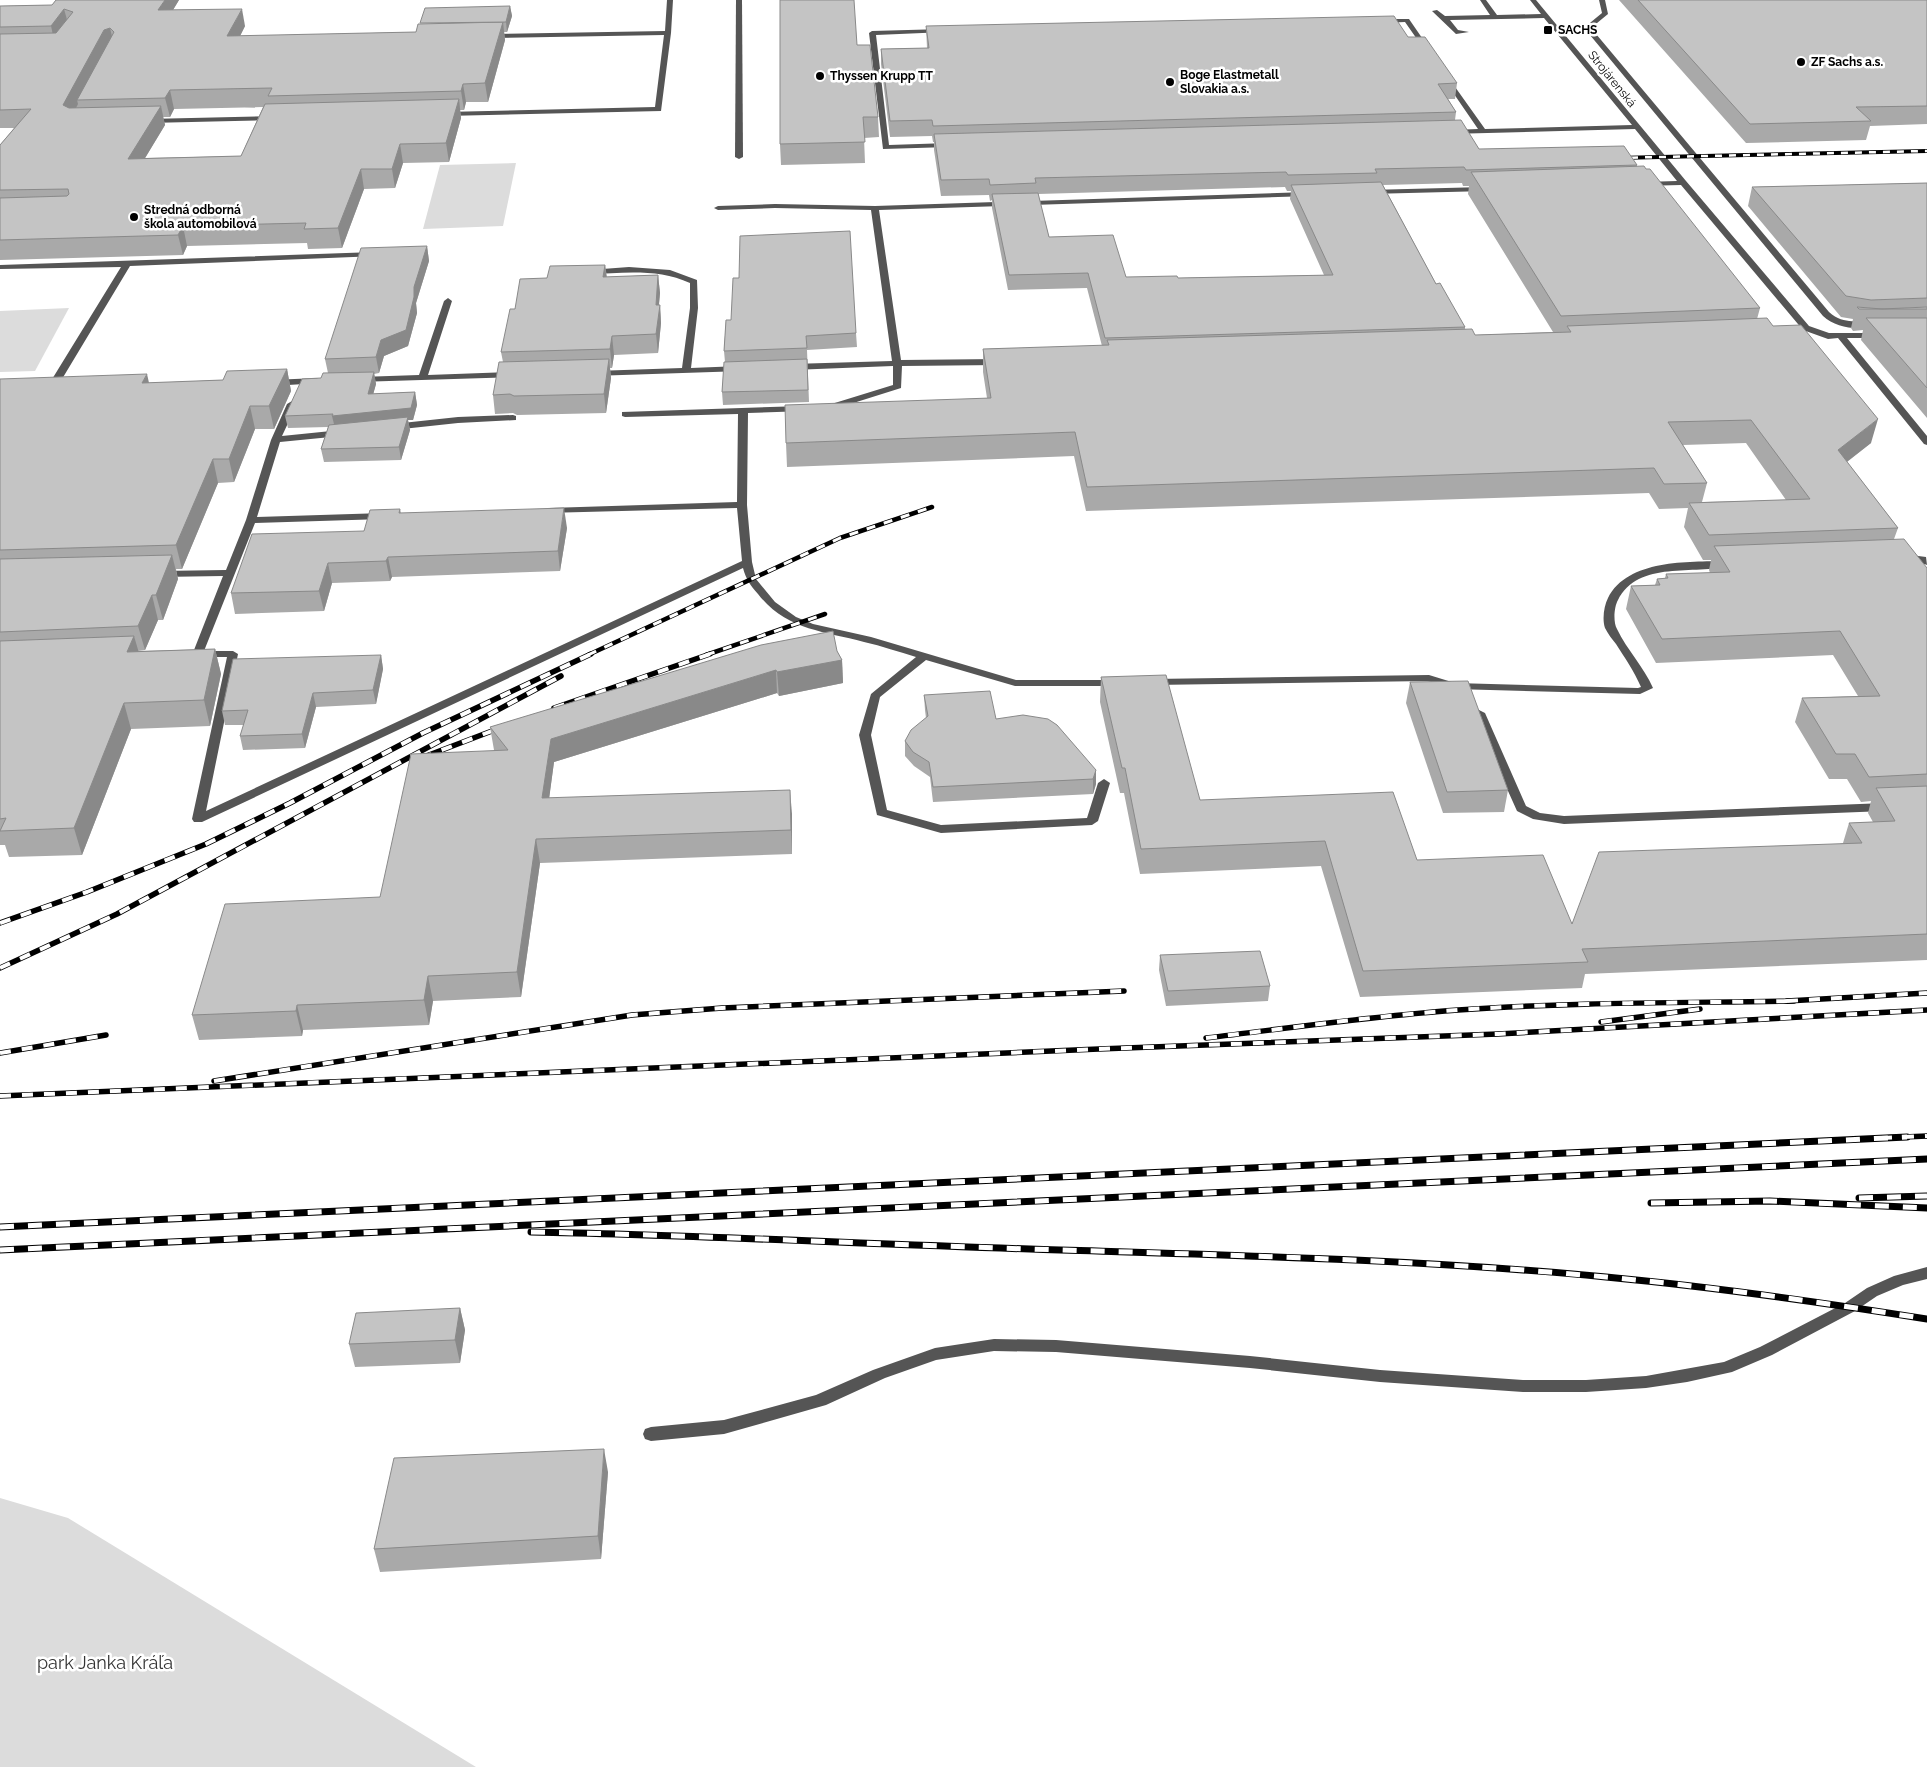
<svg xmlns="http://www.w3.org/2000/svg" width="1927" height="1767" viewBox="0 0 1927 1767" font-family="Raleway,sans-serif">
<rect width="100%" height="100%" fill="#fff"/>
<!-- green -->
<g fill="#dcdcdc">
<path d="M516,163l-13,63 -80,3 17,-64z"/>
<path d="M69,308l-34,63 -35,1v-61z"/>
<path d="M0,1498l68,20 408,249h-476z"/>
</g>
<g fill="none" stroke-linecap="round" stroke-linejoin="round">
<!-- minor -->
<g fill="#555" fill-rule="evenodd">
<path d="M667,0h6l-2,33 -10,78 -216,5 -4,-2 4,-2 210,-5 9,-72 -175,3 -3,-2 3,-2 176,-3z"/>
<path d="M736,0h6l1,157 -4,2 -4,-2z"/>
<path d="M1480,0h6l11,15 44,-1 -11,-14h6l150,181 123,145 20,7h52l1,2 -4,3h-31l80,98v9l-3,-1 -86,-106 -10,1 -25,-9 -122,-145 -40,1v-4h3l33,-1 -42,-52 -186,5 -1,-2 4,-2 26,-1 -35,-51 3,-2 2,1 37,52 147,-4 -88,-107 -94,2 8,10 11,2 -13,2 -24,-23 5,-1 8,6 45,-1z"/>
<path d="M1599,0h6l3,14 -17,14 238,284c16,15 31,5 42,13l-1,2c-16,3 -35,0 -47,-11l-238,-287v-2l17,-14z"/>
<path d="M1409,19l22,32 -1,1h-4l-21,-30 -23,1 -3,-2 3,-2z"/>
<path d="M944,29l3,2 -1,1 -70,3 13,110 60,-2 4,2 -4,2 -66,2 -14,-116 3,-2z"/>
<path d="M278,116l1,2 -4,2 -127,3 -4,-2 4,-2z"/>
<path d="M1484,187l4,2 -1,2 -118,3 -4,-2 4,-2z"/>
<path d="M1307,192l4,2 -1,2 -431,14 22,150 98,-1 4,3 -4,3 -97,1 -1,22 -73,23 -3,-1v-4l68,-21v-19l-101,4 -4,-3 4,-3 100,-3 -21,-151 -96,-2 -57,2 -4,-2 4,-2 57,-2 100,2z"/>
<path d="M375,252h3v4l-248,10 -74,123 -5,3 -5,-3 75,-122 -121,2v-4z"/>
<path d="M629,267l41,3 27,10 1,28 -7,60 49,-2 4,3 -1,2 -151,5v-4l3,-1 87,-3 8,-60v-25c-32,-15 -67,-10 -101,-9l-4,-2 4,-2z"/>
<path d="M448,298l4,3 -24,74 84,-3 3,1v4l-158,5 -2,-2 5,-3 59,-2 25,-74z"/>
<path d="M317,378l5,3 -2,2 -48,3 -5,-3 5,-3z"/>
<path d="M292,401l5,3 -15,32 59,-6 5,3 -5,3 -61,6 -23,75 127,-4 5,3 -5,3 -129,4 -51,128h29l5,3 -32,157 536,-250 -5,-53 -192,5v-4l4,-1 188,-6 1,-88 -113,3 -3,-1v-4l181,-6 5,3 -2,2 -58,2 -1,92 5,57 4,17 19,23 21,15 17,7 58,13 145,43h102l6,3 -6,3h-103l-89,-26 -46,37 -9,38 16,75 54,15 146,-7 11,-35 6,-4 6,4 -12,38 -6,4 -151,8 -64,-18 -18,-80 12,-41 45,-37c-17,-5 -34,-11 -52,-15 -41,-11 -78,-12 -106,-48 -8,-9 -12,-15 -15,-26l-541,254h-8l-2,-3 35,-162h-35l-5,-3 7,-4 29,-74 -63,1 -5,-3 5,-3 66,-1 20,-50 25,-80 16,-36z"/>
<path d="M513,415l3,1v4l-58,3 -65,7 -5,-3 5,-3 65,-7z"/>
<path d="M1903,554l23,3 1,8 -8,-3 -20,-3 -1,-2z"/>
<path d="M1726,561l5,3 -1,2c-35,9 -92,-6 -112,34 -4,7 -5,22 -1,29 10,21 27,38 36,59l-13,6 -186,-5 -26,-8 -275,4 -6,-3 6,-3 276,-4 26,8 183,5 3,-1c-7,-16 -16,-29 -25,-43 -4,-5 -8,-10 -11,-16 -3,-9 -1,-22 3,-30 20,-39 80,-36 118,-37z"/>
<path d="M1479,710l6,3 41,93 14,7 24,3 321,-13 6,4 -6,4 -321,13 -31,-5 -16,-8 -44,-98z"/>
<path d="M1927,1267v12l-24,6 -26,11 -22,15 -83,44 -40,17 -45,10 -41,6 -60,4h-63l-143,-10 -130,-14 -194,-16 -62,-1 -58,9 -51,18 -59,27 -102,29 -73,7 -6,-2 -2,-5 2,-5 6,-2 73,-7 92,-25 57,-25 62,-22 59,-9 62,1 194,16 130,14 143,10h63l60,-4 78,-14 36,-15 85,-44 22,-15 27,-12z"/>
</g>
<!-- rail-far3 casing -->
<g stroke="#000" stroke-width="4">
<path id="rail-far3" d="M1617,158l310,-7"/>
</g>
<!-- rail-far2 casing -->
<g stroke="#000" stroke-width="4.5">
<g id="rail-far2">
<path d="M588,655l252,-117 92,-31"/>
<path d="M706,655l119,-41"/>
</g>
</g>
<!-- rail-far1 casing -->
<g stroke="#000" stroke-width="5.5">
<g id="rail-far1">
<path d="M554,708l156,-54"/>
<path d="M421,758l84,-32"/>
<path d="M0,923l87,-31 119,-48 84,-41 133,-70 168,-79"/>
<path d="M0,968l117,-54 444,-238"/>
<path d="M1787,1001l140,-8"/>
<path d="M1601,1022l99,-13"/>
<path d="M1206,1038c84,-10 167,-22 252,-28 112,-8 224,-7 336,-9"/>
<path d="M0,1053l106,-18"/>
<path d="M214,1081l418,-66 90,-7 402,-17"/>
<path d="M0,1096l1099,-47 399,-15 429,-24"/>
<path d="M1881,1138l46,-2"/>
</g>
</g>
<!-- rail casing -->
<g stroke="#000" stroke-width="7">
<g id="rail">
<path d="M1859,1198l68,-2"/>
<path d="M1651,1203l119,-2 157,7"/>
<path d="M0,1227l1907,-90"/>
<path d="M531,1232c167,3 333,12 499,17 192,6 385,10 576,28 108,10 214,25 321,42"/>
<path d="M0,1250l1927,-91"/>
</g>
</g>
<!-- rail-far3 -->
<use href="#rail-far3" stroke="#fff" stroke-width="2.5" stroke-dasharray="7" stroke-linecap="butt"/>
<!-- rail-far2 -->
<use href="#rail-far2" stroke="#fff" stroke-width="3" stroke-dasharray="9" stroke-linecap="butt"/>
<!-- rail-far1 -->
<use href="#rail-far1" stroke="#fff" stroke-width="4" stroke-dasharray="11" stroke-linecap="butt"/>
<!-- rail -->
<use href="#rail" stroke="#fff" stroke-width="5" stroke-dasharray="14" stroke-linecap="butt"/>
</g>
<!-- wall -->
<g fill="#a9a9a9" fill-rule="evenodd">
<path d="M56,0h123l-6,10 72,16 -5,10 176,-4 94,-26 2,10 -5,16h-3l1,8 -17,62h-22l-2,8h-4l1,8 -12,44 -46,1 -8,25 -31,1 -22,59 -34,1 -1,-6 -120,3 -4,9 -183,5v-115l14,-17h-14v-122l52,-1zM263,107l-22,49 -96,2 20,-33 -2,-8h7l4,-8z"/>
<path d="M1619,0h308v124l-57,2 -4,14 -120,3z"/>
<path d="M926,26l482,11 49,46 -2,16h-7l8,13 -1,8 24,29 158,16v2l123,141 -3,11 114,124 -24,19 51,66 -4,11 33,29v392l-342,14 -3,14 -222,9 -39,-131 -181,8 -16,-81h-4l-20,-91 1,-25 99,123 217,60 155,64 271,-81 6,-20 24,-1 -5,-9 3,-12 -10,1 -14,-23h-18l-34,-57 7,-24 56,-2 -25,-41 -177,8 -30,-54 5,-23 24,-1 2,-6 8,-1 1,-4 44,-1 -1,-3 2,-10h-8l-19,-33 4,-19 -29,1 -10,-16 -563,18 -12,-55 -287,11 -1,-24 201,-45 -4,-26v-23l119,-3 -15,-58 -79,2 -16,-82v-8l-2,1 -1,-6 -48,1 -7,-46v-8h-1l-1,-6 -42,1 -9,-73v-15l46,-1zM1462,183l1,3h6l-1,8 85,138 -78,3 -10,-6v-2l-29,-43 -53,-99zM1285,187l2,4h4l-1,8 34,76 -146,3 -52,-1 -77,-40 -11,-43zM1746,443l40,57 -84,2 5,-19 -24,-38z"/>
<path d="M857,45l21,72 1,20 -15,1 1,25 -84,2 -1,-21z"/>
<path d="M1927,183v235l-66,-78 2,-10 -10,1 -2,-3 2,-9 -12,-2 -93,-111 4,-19z"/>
<path d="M427,246l2,15 -13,42 1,10 -9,33 -24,10 -5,17 -5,1 2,10 -3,10 42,-2 2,13 -4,15h-5l2,10 -9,30 -77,2 -3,-13 7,-22 -40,1 -3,-12 36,-38 7,-5 -3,-14z"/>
<path d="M605,265l2,12 51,-2 2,18 -1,12h1l1,18 -3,30 -44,2 -2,13h-2l1,10 -5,35 -89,2 -4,-2 -18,1 -2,-19 10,-33 -2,-10 14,-43 32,-31z"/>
<path d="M726,320l130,13 1,14 -50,3 2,52 -86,3 -1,-13 3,-30 -1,-11z"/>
<path d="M287,369l4,22 -17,38h-19l-21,53 -16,1 -36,86h-6l2,10 -15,41h-5l-13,30 -7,1 77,-2 6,25 -11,52 -79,3 -49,126 -73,2 -4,-12h-5v-466l149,4 74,-3z"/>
<path d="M400,509l1,4 166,15 -7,43 -168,6 -2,4 -58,2 -8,28 -89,3 -4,-21 133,-62z"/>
<path d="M837,651l5,9 1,23 -64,13 -2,-3 -223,69 -5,36 243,16v40l-252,9 -19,134 -88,4 -4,24 -126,5 -1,6 -103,4 -7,-25 188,-118 114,-147 -4,-23z"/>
<path d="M381,655l2,14 -7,35 -60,3 -11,41 -62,2 -3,-14 4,-11h-19l-3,-14z"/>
<path d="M1410,682l98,108 -4,22 -61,1 -37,-110z"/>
<path d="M924,695l72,24 100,51v14l-3,10 -160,8 -3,-25 -16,-11 -9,-10v-15l21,-23 -1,-8z"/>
<path d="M1160,955l110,31 -2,15 -102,5 -7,-36z"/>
<path d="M460,1308l5,22 -5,33 -105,4 -6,-23z"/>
<path d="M608,1472l-7,87 -221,13 -6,-23z"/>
</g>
<!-- shaded-wall -->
<g fill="#898989">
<path d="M165,0h14l-17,28 -4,-18z"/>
<path d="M510,6l2,10 -5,16 -1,-10z"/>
<path d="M64,9l5,18 -14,17 -4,-18z"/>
<path d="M242,9l3,17 -14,28 -4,-18z"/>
<path d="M503,22l2,18 -17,62 -3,-19z"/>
<path d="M110,28l4,17 -37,55 1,4 -10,20 -5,-19 41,-75z"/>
<path d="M463,84l3,18 -2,8 -3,-19z"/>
<path d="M170,90l4,19 -4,8 -5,-19z"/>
<path d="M459,99l2,19 -12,44 -3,-19z"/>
<path d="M161,106l4,19 -32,53 -5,-19z"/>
<path d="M400,144l3,19 -8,25 -3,-19z"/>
<path d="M361,169l3,20 -22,59 -4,-20z"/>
<path d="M183,226l4,20 -4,9 -5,-20z"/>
<path d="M427,246l2,15 -13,42 1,10 -9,33 -24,10 -5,17 -3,-16 5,-17z"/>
<path d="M605,265l2,17 -4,-5z"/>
<path d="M658,275l2,18 -3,30 -1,-18z"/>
<path d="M660,305l1,18 -3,30 -2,-19z"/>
<path d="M612,336l2,19 -2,13 -2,-19z"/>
<path d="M609,359l2,19 -5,35 -2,-19z"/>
<path d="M287,369l4,22 -17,38 -5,-23z"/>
<path d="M374,372l2,12 -6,22 -2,-12z"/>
<path d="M147,374l5,22 -10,-13z"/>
<path d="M415,392l2,13 -4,15h-5l2,10 -9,30 -2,-13 -64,-19 -3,-12z"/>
<path d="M250,406l5,23 -21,53 -5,-23z"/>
<path d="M1878,419l-7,24 -40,31 7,-24z"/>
<path d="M213,459l5,24 -36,86 -6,-24z"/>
<path d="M564,508l3,20 -7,43 -2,-20z"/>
<path d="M172,555l6,24 -15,41 -7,-25z"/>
<path d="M388,557l4,20 -2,4 -4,-20z"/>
<path d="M328,563l4,20 -8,28 -5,-20z"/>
<path d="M152,595l6,25 -13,30 -7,-24z"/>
<path d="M134,636l7,24 -14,-8z"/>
<path d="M215,649l6,25 -11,52 -6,-26z"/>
<path d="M381,655l2,14 -7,35 -3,-14z"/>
<path d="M842,660l1,23 -64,13 -2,-24z"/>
<path d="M776,670l1,23 -223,69 -8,60 -4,-24 9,-59z"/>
<path d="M313,693l3,14 -11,41 -3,-14z"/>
<path d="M124,703l7,26 -49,126 -8,-27z"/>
<path d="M1096,770v14l-3,10v-15z"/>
<path d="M790,790l2,24v40l-1,-24z"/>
<path d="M536,839l4,24 -19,134 -4,-25z"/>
<path d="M428,976l5,25 -4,24 -5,-25z"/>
<path d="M297,1005l6,25 -1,6 -6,-25z"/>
<path d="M460,1308l5,22 -5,33 -5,-23z"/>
<path d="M604,1449l4,23 -7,87 -3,-23z"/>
</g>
<!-- building -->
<g fill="#c4c4c4" stroke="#898989">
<path d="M56,0h109l-7,10 84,-1 -15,27 189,-4 2,-8 85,-2 -18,61 -22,1 -2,7 -193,5 4,-8 -102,2 -5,8 -88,2 37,-68 -4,-4 -6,2 -41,75 6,3 92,-2 -33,53 113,-3 24,-52 194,-5 -13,44 -46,1 -8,25h-31l-23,59 -34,1 2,-6 -123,3 -5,9 -178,5v-42l67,-2 2,-2 -1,-5 -68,1v-45l31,-36 -31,1v-76l56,-1 17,-21 -9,-3 -13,17 -51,1v-21l52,-1z"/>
<path d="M780,0h74l3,45h13l8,72h-15l2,25 -85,2z"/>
<path d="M1638,0h289v106l-71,1 15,14 -121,3z"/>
<path d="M510,6l-4,16 -86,1 5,-15z"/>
<path d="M1394,16l14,21h17l32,46 -19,1 18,28 -523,14 -1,-6 -42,1 -9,-72 48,-1 -3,-22z"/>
<path d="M1461,120l18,29 145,-3 13,19 -171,5 -2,-3 -89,2 2,4 -89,2 -2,-3 -251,6 1,5 -46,2 -1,-6 -48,1 -7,-46z"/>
<path d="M1644,166l2,3h4l110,139 -199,8 -90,-144z"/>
<path d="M1381,182l55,102 4,-1 25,44 -360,11 -17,-65 -79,2 -17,-81 46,-1 11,44 64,-2 13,42 51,-1 1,2 155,-3 -42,-90z"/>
<path d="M1927,183v115l-56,2 -25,-4 -94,-109z"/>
<path d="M850,231l6,102 -50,3 1,12 -83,3 2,-31h5l2,-42h6l1,-42z"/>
<path d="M427,246l-13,41v10l-8,33 -25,10 -5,17 -51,2 36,-111z"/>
<path d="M605,265l-2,12 55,-2 -2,30h4l-4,29 -44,2 -2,13 -109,3 9,-43h5l5,-30 27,-1 3,-12z"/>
<path d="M1857,307l25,2 45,-2v2h-68z"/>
<path d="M1767,318l6,8 28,-1 77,94 -40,31 60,78 -189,7 -20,-32 121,-4 -59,-79 -83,2 39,61 -43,1 -10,-16 -567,19 -12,-55 -289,11 -1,-38 206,-7 -8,-49 126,-4 -2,-5 365,-11 3,6 96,-3 -4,-6z"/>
<path d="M1866,318h61v70z"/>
<path d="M609,359l-5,35 -90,2 -4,-2 -17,1 6,-33z"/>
<path d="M807,359l1,31 -86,2 2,-30z"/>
<path d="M287,369l-18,37h-19l-21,53h-16l-37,86 -176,5v-171l147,-5 -5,9 81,-3 4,-9z"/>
<path d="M374,372l-6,22 47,-2 -4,16 -79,8 1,-2 -48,2 17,-37 19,-1 2,-5z"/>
<path d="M408,417l-9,30 -78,2 8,-24z"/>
<path d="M564,508l-6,43 -170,6 -2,4 -58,2 -9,28 -88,2 21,-59 112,-3 6,-21 30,-1 -1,4z"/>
<path d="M1904,539l23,29v206l-58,3 -14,-23h-19l-34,-56 78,-2 -40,-65 -178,8 -31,-53 29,-1 -3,-6 11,-1 -2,-4 64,-2 -16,-26z"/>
<path d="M172,555l-16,40h-4l-14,31 -138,6v-73z"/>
<path d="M833,631l4,20 5,9 -65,12 -1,-2 -225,69 -9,59 248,-8 1,40 -255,9 -19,133 -89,4 -4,24 -127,5 -1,6 -104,4 33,-111 155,-7 31,-143 97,-4 -18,-23 271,-82z"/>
<path d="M134,636l-7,16 88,-3 -11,51 -80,3 -50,125 -74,3 6,-13 -6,1v-178z"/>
<path d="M381,655l-8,35 -60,3 -11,41 -62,2 8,-26 -26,1 11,-52z"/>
<path d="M1166,675l34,125 193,-8 24,68 126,-5 29,69 27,-72 263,-9 -13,-20 46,-2 -19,-33 51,-2v148l-345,15 6,13 -225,9 -38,-130 -184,8 -16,-81h-3l-21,-91z"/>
<path d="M1468,681l40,109 -61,2 -37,-110z"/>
<path d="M990,691l6,28 27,-4 25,4 9,6 39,45 -3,9 -160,8 -4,-25 -16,-10 -8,-11 6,-11 17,-14 -4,-21z"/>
<path d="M1260,951l10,35 -102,5 -8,-36z"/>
<path d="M460,1308l-5,32 -106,4 7,-31z"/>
<path d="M604,1449l-6,87 -224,13 20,-91z"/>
</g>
<!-- markers -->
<g fill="#000" stroke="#fff" stroke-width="2">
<rect x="1543" y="25" width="10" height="10" rx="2.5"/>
<circle cx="1801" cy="62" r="5"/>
<circle cx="820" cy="76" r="5"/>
<circle cx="1170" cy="82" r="5"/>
<circle cx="134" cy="217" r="5"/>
</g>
<g text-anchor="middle" stroke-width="5" stroke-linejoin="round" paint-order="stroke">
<!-- far-poi labels -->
<g font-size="12" font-weight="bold" fill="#000" stroke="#fff" text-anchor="start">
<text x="1558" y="34">SACHS</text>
<text x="1811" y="66">ZF Sachs a.s.</text>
<text x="1180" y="79">Boge Elastmetall<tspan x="1180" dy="14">Slovakia a.s.</tspan></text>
<text x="830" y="80">Thyssen Krupp TT</text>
<text x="144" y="214">Stredná odborná<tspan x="144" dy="14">škola automobilová</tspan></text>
</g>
<!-- far-street labels -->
<g font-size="12" fill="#000" stroke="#fff">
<text transform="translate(1612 79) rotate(51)" y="4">Strojárenská</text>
</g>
<!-- near-park labels -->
<g font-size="18" fill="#333" stroke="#fff">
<text x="105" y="1669">park Janka Kráľa</text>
</g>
</g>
</svg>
